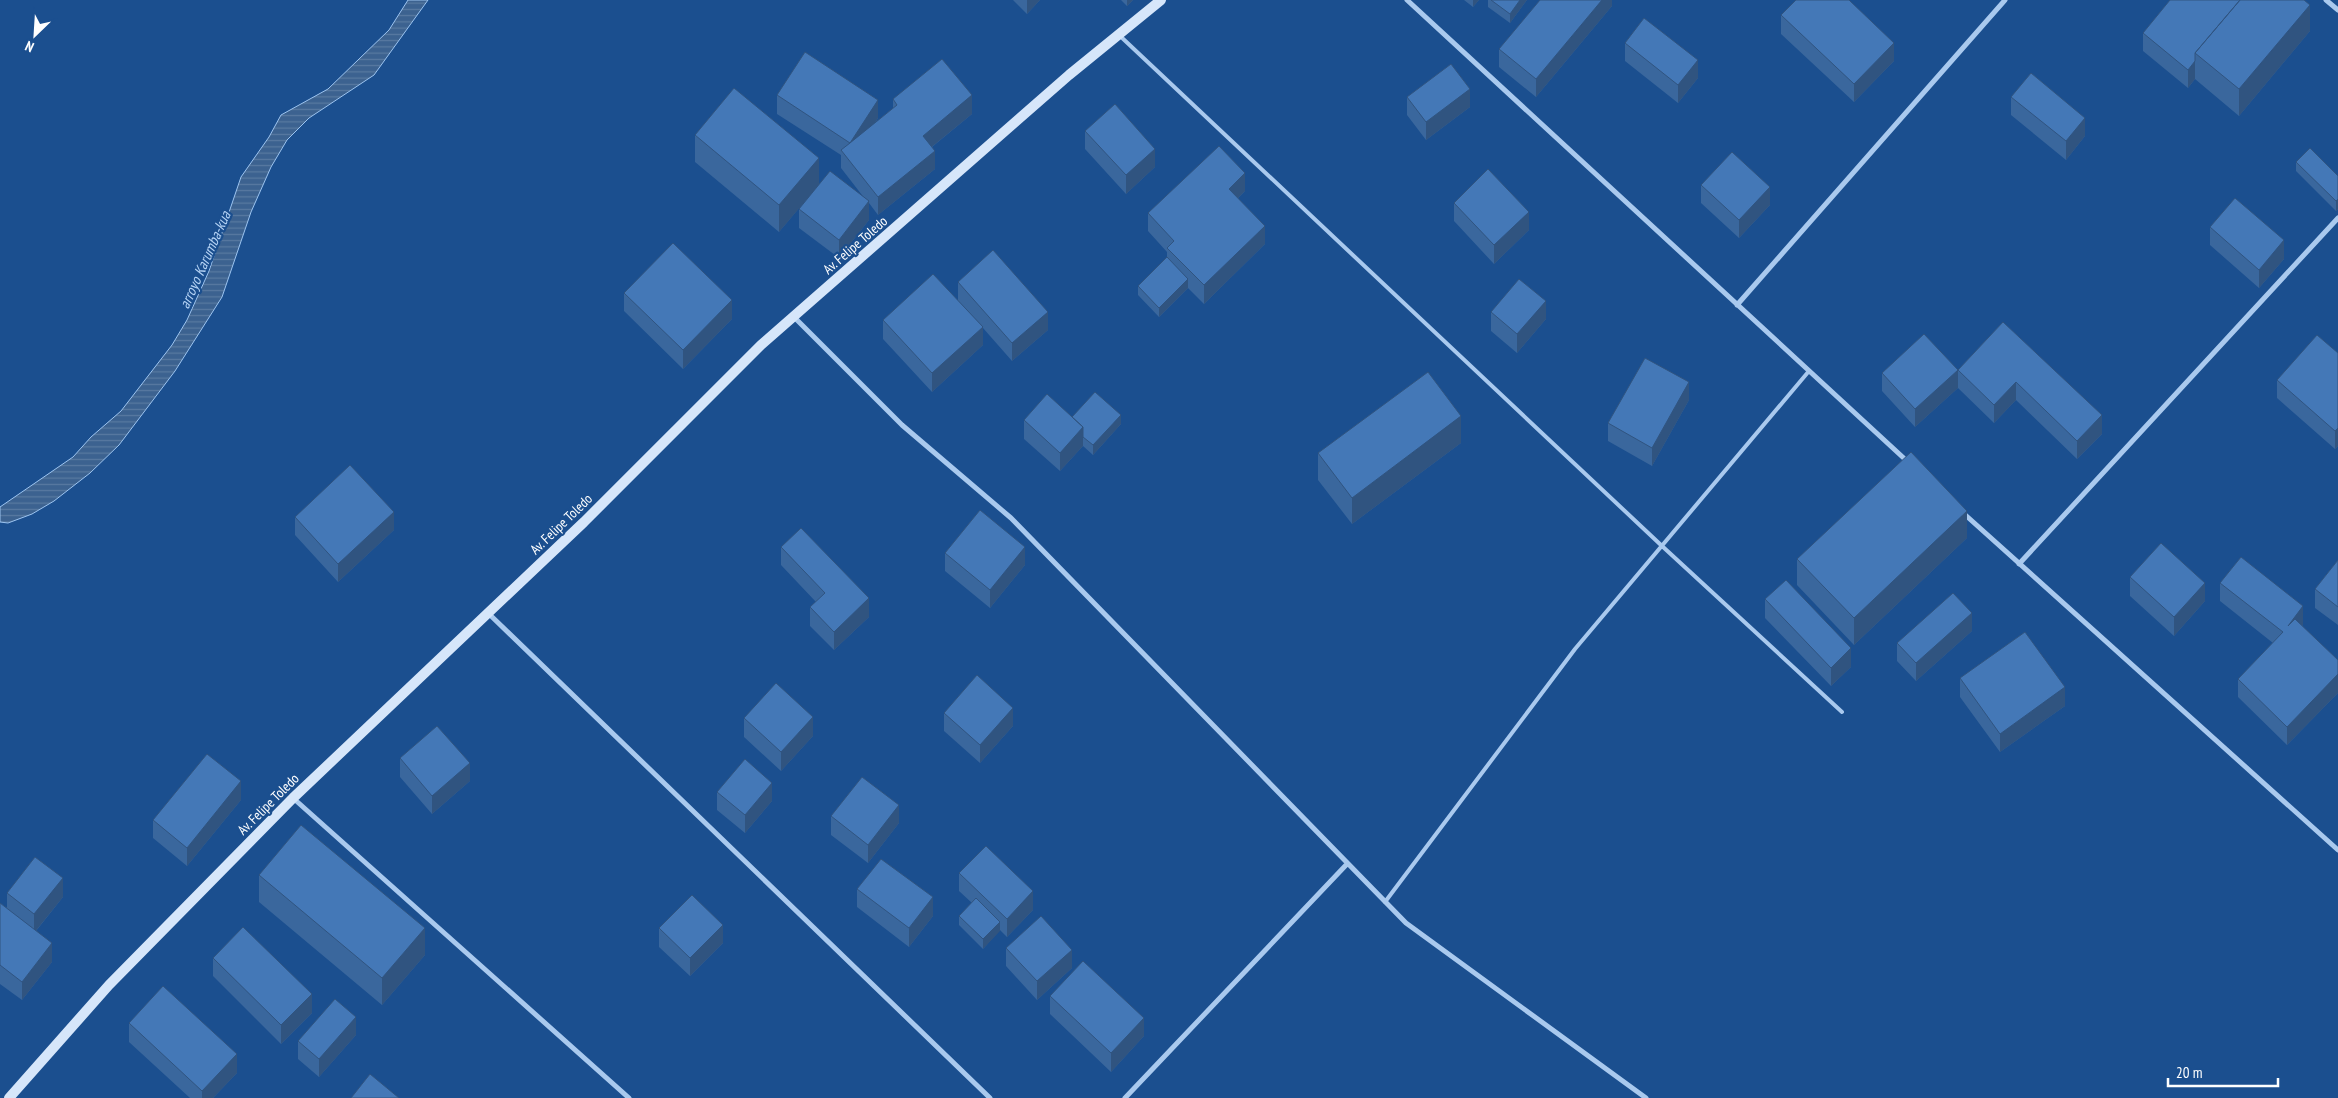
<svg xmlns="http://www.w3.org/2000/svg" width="2338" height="1098" viewBox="0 0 2338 1098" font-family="'PT Sans Narrow',sans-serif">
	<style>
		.water { fill: url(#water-rules); stroke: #9cc4f0 }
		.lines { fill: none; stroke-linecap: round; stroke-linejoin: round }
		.service { stroke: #a9c9ee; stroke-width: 4 }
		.minor { stroke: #a9c9ee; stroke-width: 5 }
		.secondary { stroke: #d6e6fa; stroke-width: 10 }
		.wall { fill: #3a679d }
		.shaded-wall { fill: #305480 }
		.building { fill: #4478b7; stroke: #305480 }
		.labels { text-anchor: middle; stroke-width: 4.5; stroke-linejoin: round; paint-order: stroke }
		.street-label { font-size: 14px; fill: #fff; stroke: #1b4f8f }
		.water-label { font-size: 15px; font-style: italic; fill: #b5d3f5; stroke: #1b4f8f }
	</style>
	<defs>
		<pattern id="water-rules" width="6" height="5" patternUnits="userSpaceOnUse" patternTransform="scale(1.25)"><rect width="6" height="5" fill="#3c6290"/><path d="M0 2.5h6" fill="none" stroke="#597aa1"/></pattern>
	</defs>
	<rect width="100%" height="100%" fill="#1b4f8f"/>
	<path class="water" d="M408 0H428L374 75 309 118 287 140 271 167 251 212 222 297 175 371 119 445 90 473 54 501 32 514 8 523 0 522V507L73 457 91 437 121 411 172 345 187 320 209 271 241 177 269 137 281 115 328 89 389 30Z"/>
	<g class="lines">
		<path class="service" d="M1119 35 1662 546 1842 712
			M1385 902 1575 649 1809 371"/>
		<path class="minor" d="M1407 0 1908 462
			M2326 0 2338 10
			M1737 305 2005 0
			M794 317 902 425 1011 518 1406 923 1646 1098
			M1962 512 2338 850
			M2019 564 2338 218
			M487 612 990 1098
			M293 798 629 1098
			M1125 1098 1347 864"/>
		<path class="secondary" d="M9 1098 109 985 293 798 584 522 761 345 1069 75 1161 0"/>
	</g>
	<path class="wall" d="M1013 0H1040L1027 14Z
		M1121 0H1133L1127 6Z
		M1464 0H1479L1473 7Z
		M1488 0H1527L1510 23 1488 7Z
		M1612 0V6L1536 97 1499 67V49Z
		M1781 15 1894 61 1854 102 1781 34Z
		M2310 31 2239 116 2195 79 2188 88 2143 51V33Z
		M1625 43 1698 78 1678 103 1625 61Z
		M777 95 878 118 875 123 893 108V99L972 114 932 147 935 169 878 215 869 203V220L839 258 799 228V209L816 188 779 232 695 162V135L819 184 865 199 841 168V155L777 114Z
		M1407 97 1470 107 1426 140 1407 115Z
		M2011 97 2085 136 2066 160 2011 115Z
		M1085 131 1155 167 1126 194 1085 149Z
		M2296 162 2338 176V209L2336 211 2296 171Z
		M1701 185 1770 205 1739 238 1701 203Z
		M1245 191 1238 198 1265 244 1204 304 1188 288 1159 317 1138 295V286L1167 257V252L1148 231V213Z
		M1454 203 1529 230 1494 264 1454 221Z
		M2210 227 2284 259 2259 288 2210 245Z
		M958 282 1048 330 1012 361 983 328V345L932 392 883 339V320L958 300Z
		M624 293 732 319 683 369 624 311Z
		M1491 312 1546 319 1517 353 1491 331Z
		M2003 322 2102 434 2077 459 2016 400 1994 423 1958 388 1915 427 1882 391V373L1958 370Z
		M2338 353V446L2335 449 2277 398V380Z
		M1689 400 1652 466 1608 441V423Z
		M1072 417 1121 424 1093 455 1083 446 1060 471 1024 439V420Z
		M1461 443 1352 524 1318 480V453Z
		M295 517 394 530 338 582 295 535Z
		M1967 538 1854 645 1797 585V559Z
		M781 547 869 617 834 650 810 626V607L816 602 781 565Z
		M945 553 1025 565 990 608 945 571Z
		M2338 560V625L2315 608V589Z
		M2130 577 2205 601 2174 636 2130 596Z
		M2220 583 2303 625 2302 626 2338 660V693L2287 745 2238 697V679L2273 643 2220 601Z
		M1765 599 1851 667 1831 686 1765 618Z
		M1972 631 1916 681 1897 661V643Z
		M1960 678 2065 706 2000 752 1960 697Z
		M944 713 1013 726 980 763 944 731Z
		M744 718 813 736 781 771 744 737Z
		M400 758 470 781 432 814 400 777Z
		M717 792 772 801 745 833 717 810Z
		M241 800 187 866 153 838V820Z
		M831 816 899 823 868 863 831 835Z
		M959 873 1033 910 1007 937 1000 930 983 949 959 925V916L972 903 959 891Z
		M259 875 425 955 382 1005 259 902Z
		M857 889 933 916 909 947 857 907Z
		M7 893 63 897 36 931 52 962 22 1000 0 984V903L7 908Z
		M659 928 723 943 690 976 659 947Z
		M1006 948 1072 968 1037 1000 1006 966Z
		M213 958 312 1013 281 1044 213 976Z
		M1050 996 1144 1036 1111 1072 1050 1014Z
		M129 1023 237 1073 213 1098H190L129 1042Z
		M356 1035 319 1077 298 1059V1041Z"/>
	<path class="shaded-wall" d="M1027 0H1040L1027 14Z
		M1127 0H1133L1127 6Z
		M1473 0H1479L1473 7Z
		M1520 0H1527L1510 23V14Z
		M1602 0H1612V6L1536 97V79Z
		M2310 5V31L2239 116V89Z
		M1894 43V61L1854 102V84Z
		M1698 60V78L1678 103V85Z
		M2195 61V79L2188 88V70Z
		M1470 89V107L1426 140V122Z
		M972 95V114L923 154V136Z
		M878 100V118L850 161V143Z
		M2085 118V136L2066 160V141Z
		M1155 149V167L1126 194V175Z
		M935 151V169L878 215V197Z
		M819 158V185L779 232V205Z
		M1245 173V191L1229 207V189Z
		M1770 187V205L1739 238V220Z
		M2338 199V209L2336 211V201Z
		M869 201V220L839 258V240Z
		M1529 212V230L1494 264V245Z
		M1265 226V244L1204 304V285Z
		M2284 240V259L2259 288V270Z
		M1188 279V288L1159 317V308Z
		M732 300V319L683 369V350Z
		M1546 301V319L1517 353V334Z
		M1048 312V330L1012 361V343Z
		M983 327V345L932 392V373Z
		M1958 370V388L1915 427V409Z
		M1689 382V400L1652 466V448Z
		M2016 382V400L1994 423V405Z
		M1121 415V424L1093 455V445Z
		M2102 415V434L2077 459V441Z
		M1461 416V443L1352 524V498Z
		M1083 427V446L1060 471V453Z
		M2338 428V446L2335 449V431Z
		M1967 511V538L1854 645V618Z
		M394 512V530L338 582V564Z
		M1025 547V565L990 608V590Z
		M2205 583V601L2174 636V617Z
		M869 598V617L834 650V632Z
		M2303 606V625L2288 644V626Z
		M1972 613V631L1916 681V663Z
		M1851 648V667L1831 686V668Z
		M2338 674V693L2287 745V727Z
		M2065 687V706L2000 752V734Z
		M1013 708V726L980 763V745Z
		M813 717V736L781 771V752Z
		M470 763V781L432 814V796Z
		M241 781V800L187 866V848Z
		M772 783V801L745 833V815Z
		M899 805V823L868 863V845Z
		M63 878V897L34 933V914Z
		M1033 891V910L1007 937V919Z
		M933 897V916L909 947V928Z
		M1000 922V931L983 949V939Z
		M723 925V943L690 976V958Z
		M425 928V955L382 1005V978Z
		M52 943V962L22 1000V982Z
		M1072 950V968L1037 1000V981Z
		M312 994V1013L281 1044V1025Z
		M356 1017V1035L319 1077V1059Z
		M1144 1018V1036L1111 1072V1053Z
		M237 1054V1073L213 1098H202V1091Z"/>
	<path class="building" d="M1491 0H1520L1510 14Z
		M1540 0H1602L1536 79 1499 49Z
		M1796 0H1849L1894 43 1854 84 1781 15Z
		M2170 0H2240L2195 53V61L2188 70 2143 33Z
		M2240 0H2304L2310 5 2239 89 2195 53Z
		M1644 18 1698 60 1678 85 1625 43Z
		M805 52 878 100 850 143 897 105 893 99 942 59 972 95 923 136 935 151 878 197 841 150 850 143 777 95Z
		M1451 64 1470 89 1426 122 1407 97Z
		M2031 73 2085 118 2066 141 2011 97Z
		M734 88 819 158 779 205 695 135Z
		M1115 104 1155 149 1126 175 1085 131Z
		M1219 146 1245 173 1229 189 1265 226 1204 285 1167 248 1174 241 1148 213Z
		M2310 148 2338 176V199L2336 201 2296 162Z
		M1732 152 1770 187 1739 220 1701 185Z
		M1488 169 1529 212 1494 245 1454 203Z
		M830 171 869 201 839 240 799 209Z
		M2235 198 2284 240 2259 270 2210 227Z
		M673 243 732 300 683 350 624 293Z
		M993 250 1048 312 1012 343 958 282Z
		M1167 257 1188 279 1159 308 1138 286Z
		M933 274 983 327 932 373 883 320Z
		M1519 279 1546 301 1517 334 1491 312Z
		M2003 322 2102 415 2077 441 2016 382 1994 405 1958 370 1915 409 1882 373 1924 334 1958 370Z
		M2317 335 2338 353V428L2335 431 2277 380Z
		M1645 358 1689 382 1652 448 1608 423Z
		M1428 372 1461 416 1352 498 1318 453Z
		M1095 392 1121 415 1093 445 1083 437V427L1072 417Z
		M1047 394 1083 427 1060 453 1024 420Z
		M1911 452 1967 511 1854 618 1797 559Z
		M350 465 394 512 338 564 295 517Z
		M980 510 1025 547 990 590 945 553Z
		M801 528 869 598 834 632 810 607 825 593 781 547Z
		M2161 543 2205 583 2174 617 2130 577Z
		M2241 557 2303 606 2288 626 2295 619 2338 660V674L2287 727 2238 679 2283 632 2220 583Z
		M2338 560V607L2315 589Z
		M1786 580 1851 648 1831 668 1765 599Z
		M1953 593 1972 613 1916 663 1897 643Z
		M2025 632 2065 687 2000 734 1960 678Z
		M977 675 1013 708 980 745 944 713Z
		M776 683 813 717 781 752 744 718Z
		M437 726 470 763 432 796 400 758Z
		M207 754 241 781 187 848 153 820Z
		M745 759 772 783 745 815 717 792Z
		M862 777 899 805 868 845 831 816Z
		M301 825 425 928 382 978 259 875Z
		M986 846 1033 891 1007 919 959 873Z
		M35 857 63 878 34 914 7 893Z
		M881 859 933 897 909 928 857 889Z
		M692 895 723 925 690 958 659 928Z
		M976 898 1000 922 983 939 959 916Z
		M0 903 52 943 22 982 0 965Z
		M1041 916 1072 950 1037 981 1006 948Z
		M243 927 312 994 281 1025 213 958Z
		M1083 961 1144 1018 1111 1053 1050 996Z
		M163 986 237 1054 202 1091 129 1023Z
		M335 999 356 1017 319 1059 298 1041Z
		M370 1074 399 1098H351Z"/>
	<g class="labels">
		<g class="street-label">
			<text transform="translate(855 245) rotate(-41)" y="5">Av. Felipe Toledo</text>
			<text transform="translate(561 524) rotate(-44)" y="5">Av. Felipe Toledo</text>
			<text transform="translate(268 804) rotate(-45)" y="5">Av. Felipe Toledo</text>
		</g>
		<g class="water-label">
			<text transform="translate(205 260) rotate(-66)" y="5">arroyo Karumba-kua</text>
		</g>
	</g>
	<g transform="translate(35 35) rotate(205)" stroke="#1b4f8f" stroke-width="4" paint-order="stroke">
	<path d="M0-4L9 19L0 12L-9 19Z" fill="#ffffff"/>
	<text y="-8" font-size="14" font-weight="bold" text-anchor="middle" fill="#ffffff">N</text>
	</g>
	<path d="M2168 1078v8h110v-8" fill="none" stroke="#ffffff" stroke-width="2.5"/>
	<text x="2176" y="1078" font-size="15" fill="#ffffff" stroke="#1b4f8f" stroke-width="4" paint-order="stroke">20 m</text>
</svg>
